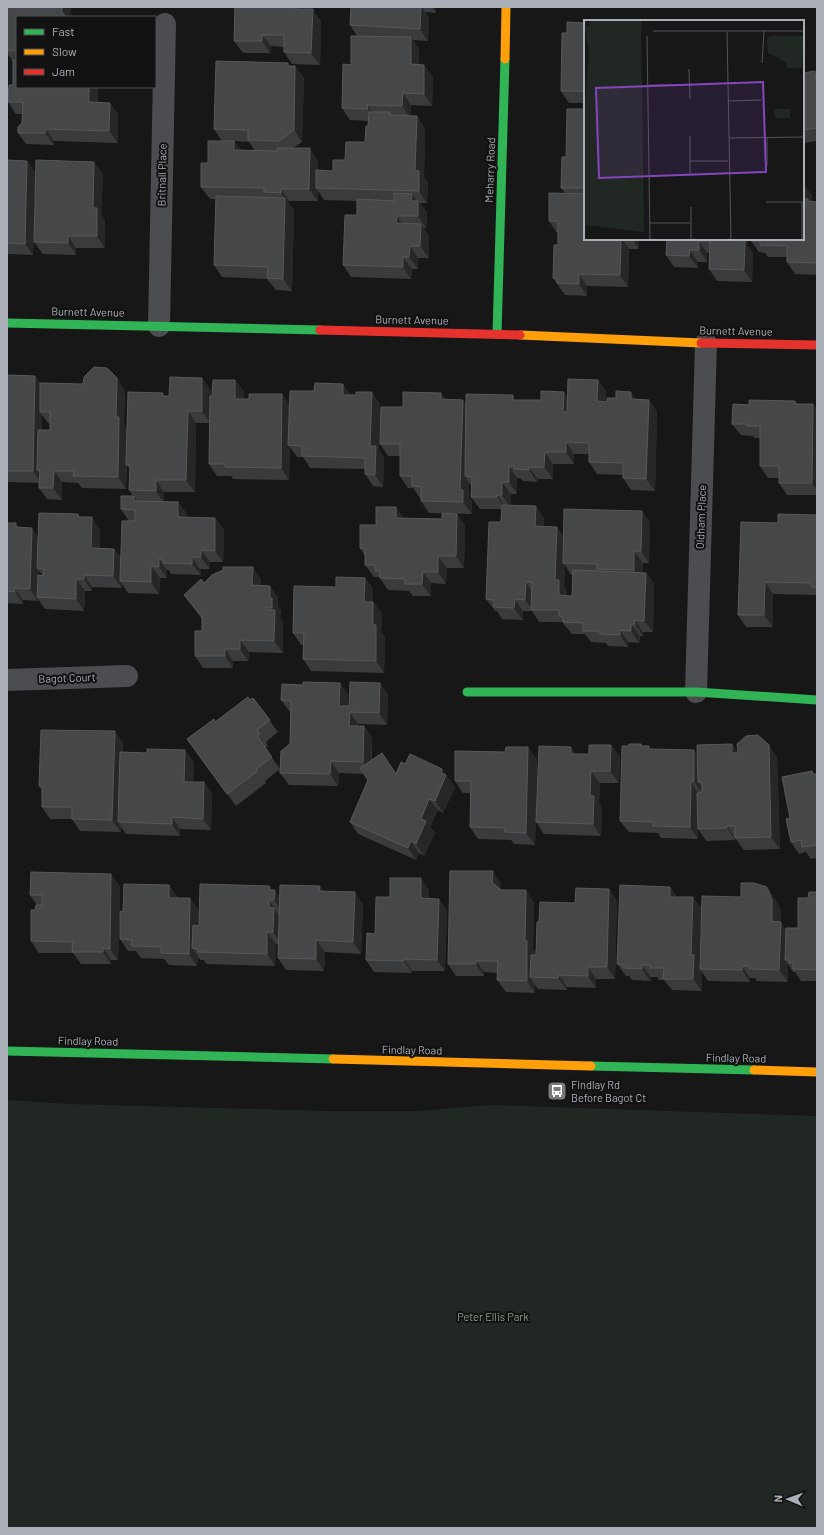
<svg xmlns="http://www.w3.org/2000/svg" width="824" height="1535" viewBox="0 0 824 1535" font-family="Barlow,sans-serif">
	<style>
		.green { fill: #212722 }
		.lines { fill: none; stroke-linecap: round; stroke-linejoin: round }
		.street { stroke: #4c4d50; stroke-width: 22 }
		.fast { stroke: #30b455; stroke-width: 9 }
		.slow { stroke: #ff9f0a; stroke-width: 9 }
		.jam { stroke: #e5322d; stroke-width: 9 }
		.wall { fill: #3a3b3c; fill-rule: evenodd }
		.shaded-wall { fill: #272728 }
		.building { fill: #464749; stroke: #56585b }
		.labels { text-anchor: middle; stroke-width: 4; stroke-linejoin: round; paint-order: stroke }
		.street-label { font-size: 11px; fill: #aaafb7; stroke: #121213 }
		.poi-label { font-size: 11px; fill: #aaafb7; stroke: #121213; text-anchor: start }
		.park-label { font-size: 11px; fill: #83a083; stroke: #121213 }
		.inset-road { fill: none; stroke: #525458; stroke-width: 1 }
		.view { fill: #8446bd; fill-opacity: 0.15; stroke: #8446bd; stroke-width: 2 }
		.inset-edge { fill: none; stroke: #aaafb7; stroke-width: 2 }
	</style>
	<rect width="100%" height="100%" fill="#171718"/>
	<path class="green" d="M7 1100 68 1104 328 1111H419L490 1105 817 1116V1528H7Z"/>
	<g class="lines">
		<path class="street" d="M159 326 165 24
			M7 680 127 676
			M696 692 706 343"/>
		<path class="fast" d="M7 323 320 330
			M497 334 505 59
			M467 692H696L817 700
			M7 1051 333 1059
			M591 1066 754 1070"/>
		<path class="slow" d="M505 59 506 7
			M520 335 701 343
			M333 1059 591 1066
			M754 1070 817 1072"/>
		<path class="jam" d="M320 330 520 335
			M701 343 817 345"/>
	</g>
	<path class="wall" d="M7 7H71L70 17H17V87L98 89V102L118 114V143L54 141V145L26 144 18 133 22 123 23 114H16L8 102 13 85V62L7 53Z
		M235 7H300V9L321 21 320 65 292 64 284 52V47L271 46 270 53H243L234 41Z
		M351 7H436V13L426 12V13L429 19 428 41 413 40 419 49V64L424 65 433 77 432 106 411 105V116L425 128 424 177 428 183 427 203H420L427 213 426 228H424L429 236V258H418V269H412L411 279 351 277 343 265 357 215V201L324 200 318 191V201H289V204L294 210 292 291 276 290 267 279 222 277 214 265 216 199H210L201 187 208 163 222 141 214 129 290 66H295L304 78 302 142 293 148 318 160V170L333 171 365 142 368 126 369 121 350 120 342 108 357 36 350 25ZM234 141 249 142 255 151 241 150Z
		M585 23V103H569L561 91 567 33Z
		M803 73 817 75V141L803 143Z
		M585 109V239H639V249H629L628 287 587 286V296L565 295 553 278 558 245V233H557L549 221 565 193 561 188 566 157Z
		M7 160 27 161 35 173 33 255 7 254Z
		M103 173 101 215 105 220V248H76V255L43 254 34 242Z
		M812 195 811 201 817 202V275L795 274 787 262V257H768L765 253 759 252 751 241Z
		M667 239H748L747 245 753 253 752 282 717 281 709 269V253H707V262H698V268L674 267 666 255Z
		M7 375 35 376 40 383 125 390 124 424 127 429 164 396H169L211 390V396H212L235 380 244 392V399H249L282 394 289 405 351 395 380 404 379 450 384 458 383 487 373 486 365 474V469L310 468 303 457H297L290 447 289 480 233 479 231 476H217L209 464V423H196L195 492H164V502H178L187 514 186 517 215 518 224 530 223 562H210V569H200L201 575 171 574 169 570H167V578H160L159 594 128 593 122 584V588L92 587V591H85L84 611 45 609 38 599V601L23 600V604L7 603V523L18 527 38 537 78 514 80 517 100 529V548L114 549 121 558 129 521 121 509 133 496 129 490 130 470 127 465 126 489 82 488 78 483 62 482V500L47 499 39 488V483L7 482ZM42 415 48 423 50 424V430H42ZM39 571 42 575H39Z
		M598 380 606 391V402L636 400H649L657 412 655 491 631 490 623 478V475L597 474 589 462V454H574V464H553V479H538L537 482 523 481 520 478H517V494H511L510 505 536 506 544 518V527H557L563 536 650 522 649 563H643L642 572 646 573 654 584 653 632H643V636H640L639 643 628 642V647L608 646 606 643 591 642 585 634H572L562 622H539L532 611H523V620L502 619 497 611H495L486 599 501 522 502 509H480L471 497 472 486 469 483V498L472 502V514L429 513 421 501V498H420L413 488H408L400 476V456H388L380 444 403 407 445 399 466 405 516 400H541L568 397ZM565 565 571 575H573L572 596H567V592L564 587Z
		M795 401 797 404 817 409V495H787L779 483V478H768L760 466V438H755L753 436 741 435 732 424 749 405Z
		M457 514 465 526 464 568H447L446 584 431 583V596H413L409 591 388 590 379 577H374L365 565V556L360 548 376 525 404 518 442 519Z
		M817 515V596L816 595 773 594V627H746L738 615 778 523Z
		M365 578 373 589V602L382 614 381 632 385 637 384 673 311 671 303 659V645H301L293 633 336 587Z
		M261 579V585L270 586 278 598V606L281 610 280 618 283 622V653L249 652 248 661H233V668H203L195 656 202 631V619L184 595Z
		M340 683 348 695V706H349L380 683 388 695 387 725 358 724V726H364L372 738V760L396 774 405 764 442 769 455 787 443 813 438 810 430 827 435 833 424 856 419 853 416 860 358 834 350 822 368 780 364 774 339 773 338 786 289 785 280 773 290 744 291 712H290L281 700 303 685Z
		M253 698 278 732 266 742 268 746 265 748 280 769 265 781 266 783 236 806 187 739Z
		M123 743V752L194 762 193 782H204L212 794 211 830 180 829V836L126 834 121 827V832L80 831 72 819H50L42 807V790L39 786Z
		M641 744 643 746 651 749 698 755 732 744 738 753 777 757 780 849 744 850 735 838V840L706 841 698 829V839L661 838 658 833 629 832 620 821 629 746Z
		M611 745 620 757 619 783H600L599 803 602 808 601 836 544 834 536 822 576 754H589Z
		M537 759 535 845 514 844 511 840 478 839 470 827V793H463L455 781Z
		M812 771 814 774 817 776V858L811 859 806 852 799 854 791 842 790 818Z
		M501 883V890L534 902 533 949 536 952 539 922 575 903 609 889 617 901 615 979H596V988L567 987V990L538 989 535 985V993L506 992 497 980V973L484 972V976H456L448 964Z
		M169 885 178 898 199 910 198 926 269 886 272 890 280 897 320 886 323 891 363 904 361 954 325 952 324 971 286 970 278 958V944H276L275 966 206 964 204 960H200L198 956 197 966 169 965 164 959 141 958 136 951H128L120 939 123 912Z
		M120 886 118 960H111V964H81L73 953H39L31 941 35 910 37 905 30 895Z
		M670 887 677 897H693L701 909 699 962 700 964 775 899 781 911 780 922 786 930 798 928 808 898 817 892V981H801L795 972H793L788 964V982L757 981 755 978H750V982L708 981 702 972V991L672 990 664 980H659L657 977H651L650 981 632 980 629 976H626L617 964Z
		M429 890V899H439L447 911 445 971H412V973L374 972 366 960 375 934 390 897Z"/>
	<path class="shaded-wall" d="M62 7H71L70 17H65L62 12Z
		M292 7H300V21L292 9Z
		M417 7H422L429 19 428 41 420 29Z
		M432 7H436V13Z
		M313 9 321 21 320 65 311 53Z
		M262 35 271 46 270 53 262 41Z
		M411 37 419 49V76L411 64Z
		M288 63 295 73V66L304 78 302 142 294 130Z
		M424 65 433 77 432 106 424 94Z
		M815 71 817 75V82L816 81Z
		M89 87H97L98 89 97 114 89 102Z
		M403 93 411 105V118L402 106Z
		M110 103 118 114V143L109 131Z
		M367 105 376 117V121L368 109Z
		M417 116 425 128 424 177 428 183 427 203 419 191 415 170Z
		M46 129 54 141V145L45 133Z
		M234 141 243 153 234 150Z
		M310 148 318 160V188H316L318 191V201L309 189Z
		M27 161 35 173 33 255 25 244Z
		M94 162 103 173 101 215 105 220V248L97 236 93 208Z
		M803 183 812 195 811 203 803 199Z
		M281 189 289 201V204L294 210 292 291 283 279 285 199 281 193Z
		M412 194 418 203V201L427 213 426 228 418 216 411 201Z
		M397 216 405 228 396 223Z
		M421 224 429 236V258L420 246Z
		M68 236 76 248V255L68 243Z
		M621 239H622L629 249 628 287 620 275Z
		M632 239H639V249Z
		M739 239H748L747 245 753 253 752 282 744 270Z
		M699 241 707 253V262L699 250Z
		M410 246 418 258V269L409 257Z
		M690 250 698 262V268L689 256Z
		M403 257 412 269 411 279 403 267Z
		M579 274 587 286V296L579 284Z
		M35 376 43 387 40 412 42 415 41 472 40 470H37L41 476V483L33 471Z
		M117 378 125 390 124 424 127 429 126 489 118 477 116 417Z
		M202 378 211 390 210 423 202 411Z
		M235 380 244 392V411L235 399Z
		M598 380 606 391V413L597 401Z
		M343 384 351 396 343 395Z
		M372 392 380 404 379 450 384 458 383 487 375 475 370 446Z
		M564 392 572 404V423L563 412Z
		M631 392 639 404 631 399Z
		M441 393 449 405 441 399Z
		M282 394 290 406 288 445 290 447 289 480 281 468Z
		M463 400 471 412 465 476 469 483V498L472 502V514L463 502 460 490Z
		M649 400 657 412 655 491 646 479Z
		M813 404 817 409V490L812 483Z
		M188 411 196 423 195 492 186 480Z
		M566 442 574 454V464L566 452Z
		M545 452 553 464V479L544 467Z
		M509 466 517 478V494L509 482Z
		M529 467 538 479 537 482 529 470Z
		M54 471 62 482V500L53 488Z
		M156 480 164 492V503L156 491Z
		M502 482 511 494 510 507 502 495Z
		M497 495 506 507V509L497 497Z
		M134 496 142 508 134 501Z
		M178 502 187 514 186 529 178 517Z
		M536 506 544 518V538L535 526Z
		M396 507 405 519 396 518Z
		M642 511 650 522 649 563 641 551Z
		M457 514 465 526 464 568 456 556Z
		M92 517 100 529V560L91 548Z
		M215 518 224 530 223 562 215 551Z
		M557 527 565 539 563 563 565 565 564 587 567 592V607L559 595 555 580Z
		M32 528 40 540 37 568 39 571 38 597H37L38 599V601L30 589Z
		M114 549 122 561 120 581 122 584V588L113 576Z
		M201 550 210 562V569L201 557Z
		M634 551 643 563 642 582 634 570Z
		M438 556 447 568 446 584 438 572Z
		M192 557 200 569 201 575 192 564Z
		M159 559 167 570V578L159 567Z
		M151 566 160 578 159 594 151 582Z
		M253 567 261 579V597L252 585Z
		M423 572 431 583V596L422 584Z
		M646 573 654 584 653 632 644 621Z
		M84 575 92 587V591L84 579Z
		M365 578 373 589V614L364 602Z
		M76 579 85 591 84 611 76 599Z
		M526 582 534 594 533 610 525 600Z
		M765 582 773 594V627L764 615Z
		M270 586 278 598V606L281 610 280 618 283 622V653L274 641 268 607 275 617V612L272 608 270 598Z
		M14 588 23 600V604L15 592Z
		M515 599 523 611V620L514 608Z
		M373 602 382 614 381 632 385 637 384 673 376 661 373 625Z
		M635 620 643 632V636L635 624Z
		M631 624 640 636 639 643 631 631Z
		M620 630 628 642V647L620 635Z
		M240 640 249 652 248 661 240 649Z
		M225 649 233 661V668L225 656Z
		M340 683 348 695V718L339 706Z
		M380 683 388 695 387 725 379 713Z
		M350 712 358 724V737L349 726Z
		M364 726 372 738 371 774 363 762Z
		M115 731 123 743 121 823 118 822 121 827V832L112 820Z
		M732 744 740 756 732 753Z
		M611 745 620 757 619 783 610 771Z
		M769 745 777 757 780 849 771 837Z
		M528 747 537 759 535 845 526 833Z
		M571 747 579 759 571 754Z
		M185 750 194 762 193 794 184 782Z
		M694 750 703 762 702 782H698L702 787V793L694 781Z
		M331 761 339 773 338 786 330 774Z
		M442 769 455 787 443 813 435 801 441 773Z
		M591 771 600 783 599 803 602 808 601 836 593 824 590 796Z
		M204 782 212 794 211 830 203 819Z
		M691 782 699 794 698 839 690 827Z
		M429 799 438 810 430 827 435 833 424 856 416 844 421 819Z
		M172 817 180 829V836L172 824Z
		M727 826 735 838V840L727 828Z
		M411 841 419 853 416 860 408 848Z
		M493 871 501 883V894L492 882Z
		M111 874 120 886 118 960 110 949Z
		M421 878 429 890V910L421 898Z
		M169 885 178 897 177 909 169 898Z
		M269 886 274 893 275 890 283 902V912L274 900 270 890Z
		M320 886 328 898 319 891Z
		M670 887 678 899 670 897Z
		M767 887 775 899 781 911 780 933 772 921Z
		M609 889 617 901 615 979 607 967Z
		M526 890 534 902 533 949 536 952 535 978 530 977 535 985V993L527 981 525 940Z
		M355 892 363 904 361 954 353 942Z
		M693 897 701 909 699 962 702 967 700 969 702 972V991L693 979 691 955Z
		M190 898 199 910 198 949 192 948 198 956 197 966 189 954Z
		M439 899 447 911 445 971 437 960Z
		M269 900 282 920 281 944 273 932 269 907Z
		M781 922 789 933 785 960 788 964V982L779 970Z
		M267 932 276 944 275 966 267 954Z
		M316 940 325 952 324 971 316 959Z
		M103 948 111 960V964L103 952Z
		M404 959 412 971V973L404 961Z
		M476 961 484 972V976L476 964Z
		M642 965 651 977 650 981 642 969Z
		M742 966 750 978V982L742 970Z
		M588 967 596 979V988L588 976Z
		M559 975 567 987V990L558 978Z"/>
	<path class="building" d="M7 7H62V12L66 17H17V51L7 50Z
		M235 7H292V9H313L311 53 284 52V35H262V41H234Z
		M351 7H421L420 29 350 25Z
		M567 22 585 23V91H561L562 33H567Z
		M351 36 411 37V64L424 65V94L403 93 402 106 367 105 368 109 342 108 343 64 351 65Z
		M13 60H17V87H89V102L110 103 109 131 46 129 45 133H18V127L22 123 23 102H8L9 85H13Z
		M216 61 288 63V66H295L294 130 279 141 248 140V130L214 129Z
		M815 71 816 81 817 80V128L803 130V73Z
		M567 109H585V188H561L562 157H566Z
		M369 112H390V115L417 116 415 170 419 171V191L316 188V170L333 171V160H345L346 142H365L366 126H368Z
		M208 141H234V150L277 151V148H310L309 189H281V193L264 192V188L201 187V163H208Z
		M7 160 27 161 25 244 7 243Z
		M36 160 94 162 93 208H97V236H68V243L34 242Z
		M394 193 412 194 411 201H418V216H397L396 223 421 224 420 246H410L409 257H403V267L343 265 345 215H357V199L394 201Z
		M549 193 585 194V239H621L620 275 579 274V284L557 283V278H553L554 245H558V221H549Z
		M216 196 285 198 283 279 267 278 268 267 214 265Z
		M803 199H808V201L817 202V263L787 262V246L760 245V241H751V239H803Z
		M667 239H739V241H745L744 270 709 269 710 241H699V250H690L689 256 666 255Z
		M94 367 107 368 117 378 116 417H119L118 477 73 476 74 471H54L53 488H39L40 470H37L38 430H50V412H40V383L83 384 84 377Z
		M7 375 35 376 33 471H7Z
		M170 377 202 378V411H188L186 480H156V491L129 490 130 465H126L128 392 163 393V396H169Z
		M568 379 598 380 597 401 607 402V398H616V391L631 392V399L649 400 646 479 623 478V463L589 462V443L566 442V452H545L544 467H529V470L514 469V466H509V482H502V495H497V497H471L472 477 465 476 466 394 513 395V400H541V391L564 392 563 412H567Z
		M213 380H235V399H249V394H282L281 468 225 467V464H209L210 396H212Z
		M315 383 343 384V395H356V392H372L370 446H376L375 475 365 474V458L302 456V446L288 445 290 391H314Z
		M403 392 441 393V399L463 400 460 490H463V502L421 501V487L412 486V476H400V444H380L381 407H403Z
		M749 400 795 401V404H813L812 483H779V466H760V426H747V424H732L733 404 749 405Z
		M121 496H134V501L178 502V517L215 518V551L201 550V557H192V564L163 563V559H159V567L151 566V582L120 581 122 521H135V510L121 509Z
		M502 505 536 506 535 526 557 527 555 580H559V595L572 596 573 570 646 573 644 621 635 620V624H631V631L620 630V635L600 634V631H583V623L563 622V617L559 616V610H531L532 582H526L525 600 515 599 514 608 494 607V600L486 599 489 522H501Z
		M376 507H396V518L442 519V513L457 514 456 556H438V572H423L422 584H405V579L380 578V571H375V565H365V549L360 548V525H376Z
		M564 509 642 511 641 551H634V570L597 569V564L563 563Z
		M39 513 78 514V517H92L91 548 114 549 113 576 84 575V579H76V599L37 597 38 575 43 576 44 569 37 568Z
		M778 514 817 515V587H811V583L765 582 764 615H738L741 522 778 523Z
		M7 523H16V527L32 528 30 589 14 588 15 592 7 591Z
		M223 567H253L252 585 270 586V598H272V608L268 607V610H275L274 641 240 640V649H225V656H195V631H202V617L184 595 201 579 204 583 212 575 223 570Z
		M336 577 365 578 364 602H373V625H376V661L303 659 304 633H293L294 586 336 587Z
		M303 682 340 683 339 706H349L350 682 380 683 379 713 350 712 349 726H364L363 762 331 761 330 774 280 773 281 751 290 744 291 701 281 700 282 684 303 685Z
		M248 697 250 700 253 698 270 720 257 730 260 734 257 736 272 757 256 769 258 771 227 794 187 739 214 719 215 722Z
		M41 730 115 731 112 820 72 819V807H42V786H39Z
		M758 735 769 745 771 837 735 838V826H727V828L698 829 697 793 702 792V782H698L697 745 732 744V753H738L737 744 746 736Z
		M629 744H641V746H649V749L694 750V781L691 782 690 827 653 826V822L620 821 622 746H629Z
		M589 745H611L610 771H591L590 796H594L593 824 536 822 539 746 571 747V754H589Z
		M506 747H528L526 833 505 832V828L470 827 471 781H455V751L505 752Z
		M147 749 185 750 184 782H204L203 819 172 817V824L118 822 120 752 147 753Z
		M382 753 396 774 401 762 405 764 410 754 442 769 441 773 446 775 435 801 429 799 421 819 426 821 416 844 411 841 408 848 350 822 368 780 360 768Z
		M812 771 813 774H816L817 781V845L802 847 801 840 791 842 786 819 790 818 782 777Z
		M450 871H493L492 882 501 890H526L525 940 527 941V981L497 980 498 961H476V964H448Z
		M31 872 111 874 110 949 103 948V952H72L73 942 31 941V910H35L36 905H42V895H30Z
		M390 878H421V898L439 899 437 960 404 959V961L366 960 367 933 375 934 376 897H390Z
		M741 883H754L767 887 772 900V921L781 922 779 970 749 969V966H742V970L700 969 702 896 741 897Z
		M124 884 169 885V898H190L189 954 161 953V947L132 946V940L120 939V911L123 912Z
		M200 884 269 886 270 890H275L274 900H269V907L274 908 273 932H267V954L198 952V949L192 948 193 925 199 926Z
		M280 885 320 886 319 891 355 892 353 942 316 940V959L278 958Z
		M620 885 670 887V897H693L691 955H694L693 979H663L664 968H650V965H642V969L623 968V965L617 964Z
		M576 888 609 889 607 967H588V976L559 975 558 978 530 977 531 955H536L537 922H539L540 902 575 903Z
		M809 892H817V970L793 969V963H789V960H785L786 928H798V898H808Z"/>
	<defs>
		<symbol id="bus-square" viewBox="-11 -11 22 22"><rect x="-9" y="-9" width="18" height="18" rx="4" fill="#777a7f" stroke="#121213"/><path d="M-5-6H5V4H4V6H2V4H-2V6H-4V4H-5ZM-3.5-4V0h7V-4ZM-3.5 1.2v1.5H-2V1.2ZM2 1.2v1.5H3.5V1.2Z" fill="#fff"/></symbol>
	</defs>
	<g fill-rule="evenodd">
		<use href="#bus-square" x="546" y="1080" width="22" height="22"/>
	</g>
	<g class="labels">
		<g class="street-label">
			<text transform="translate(490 170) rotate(-88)" y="4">Meharry Road</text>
			<text transform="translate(162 175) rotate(-89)" y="4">Britnall Place</text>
			<text transform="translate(88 312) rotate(1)" y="4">Burnett Avenue</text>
			<text transform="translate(412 320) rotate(1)" y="4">Burnett Avenue</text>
			<text transform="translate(736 331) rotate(1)" y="4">Burnett Avenue</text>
			<text transform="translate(701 517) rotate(-88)" y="4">Oldham Place</text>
			<text transform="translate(67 678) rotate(-2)" y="4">Bagot Court</text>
			<text transform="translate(88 1041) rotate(1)" y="4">Findlay Road</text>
			<text transform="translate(412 1050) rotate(1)" y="4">Findlay Road</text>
			<text transform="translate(736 1058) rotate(1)" y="4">Findlay Road</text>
		</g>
		<g class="poi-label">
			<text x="571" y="1089">Findlay Rd<tspan x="571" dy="13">Before Bagot Ct</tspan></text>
		</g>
		<g class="park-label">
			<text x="493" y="1321">Peter Ellis Park</text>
		</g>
	</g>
	<g transform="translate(584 20)">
		<rect width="220" height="220" fill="#171718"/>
		<path d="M5 0H57L60 212 0 205V95L5 33 1 7 5 6ZM186 16H220L218 48H203V43L184 33 183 19ZM190 89H206V98H191Z" fill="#212722"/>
		<path class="inset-road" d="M69 11H220M143 12 147 220M63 16 66 220M0 23 1 0M178 43 180 11M105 49 106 79M65 65H105M144 81 177 80M106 116V154M145 118 220 117M183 118V146M106 141H144M182 182H220M218 182V220M107 187V220M66 203H106"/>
		<path class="view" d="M179 62 182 152 15 158 12 68Z"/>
		<rect width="220" height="220" class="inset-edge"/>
	</g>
	<rect width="824" height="1535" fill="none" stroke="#aaafb7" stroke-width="16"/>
	<rect x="16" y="16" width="140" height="72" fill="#121213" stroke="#4f5155"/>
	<rect x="24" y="29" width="20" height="6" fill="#30b455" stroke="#4f5155"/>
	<text x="52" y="36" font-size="12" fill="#aaafb7">Fast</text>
	<rect x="24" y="49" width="20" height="6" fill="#ff9f0a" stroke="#4f5155"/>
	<text x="52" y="56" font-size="12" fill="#aaafb7">Slow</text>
	<rect x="24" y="69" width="20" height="6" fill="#e5322d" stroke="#4f5155"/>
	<text x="52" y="76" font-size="12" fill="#aaafb7">Jam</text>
	<g transform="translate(788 1499) rotate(272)" stroke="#121213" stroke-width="3" paint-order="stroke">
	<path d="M0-3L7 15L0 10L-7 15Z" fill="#aaafb7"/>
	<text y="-6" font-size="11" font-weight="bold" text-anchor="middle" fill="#aaafb7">N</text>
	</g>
</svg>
